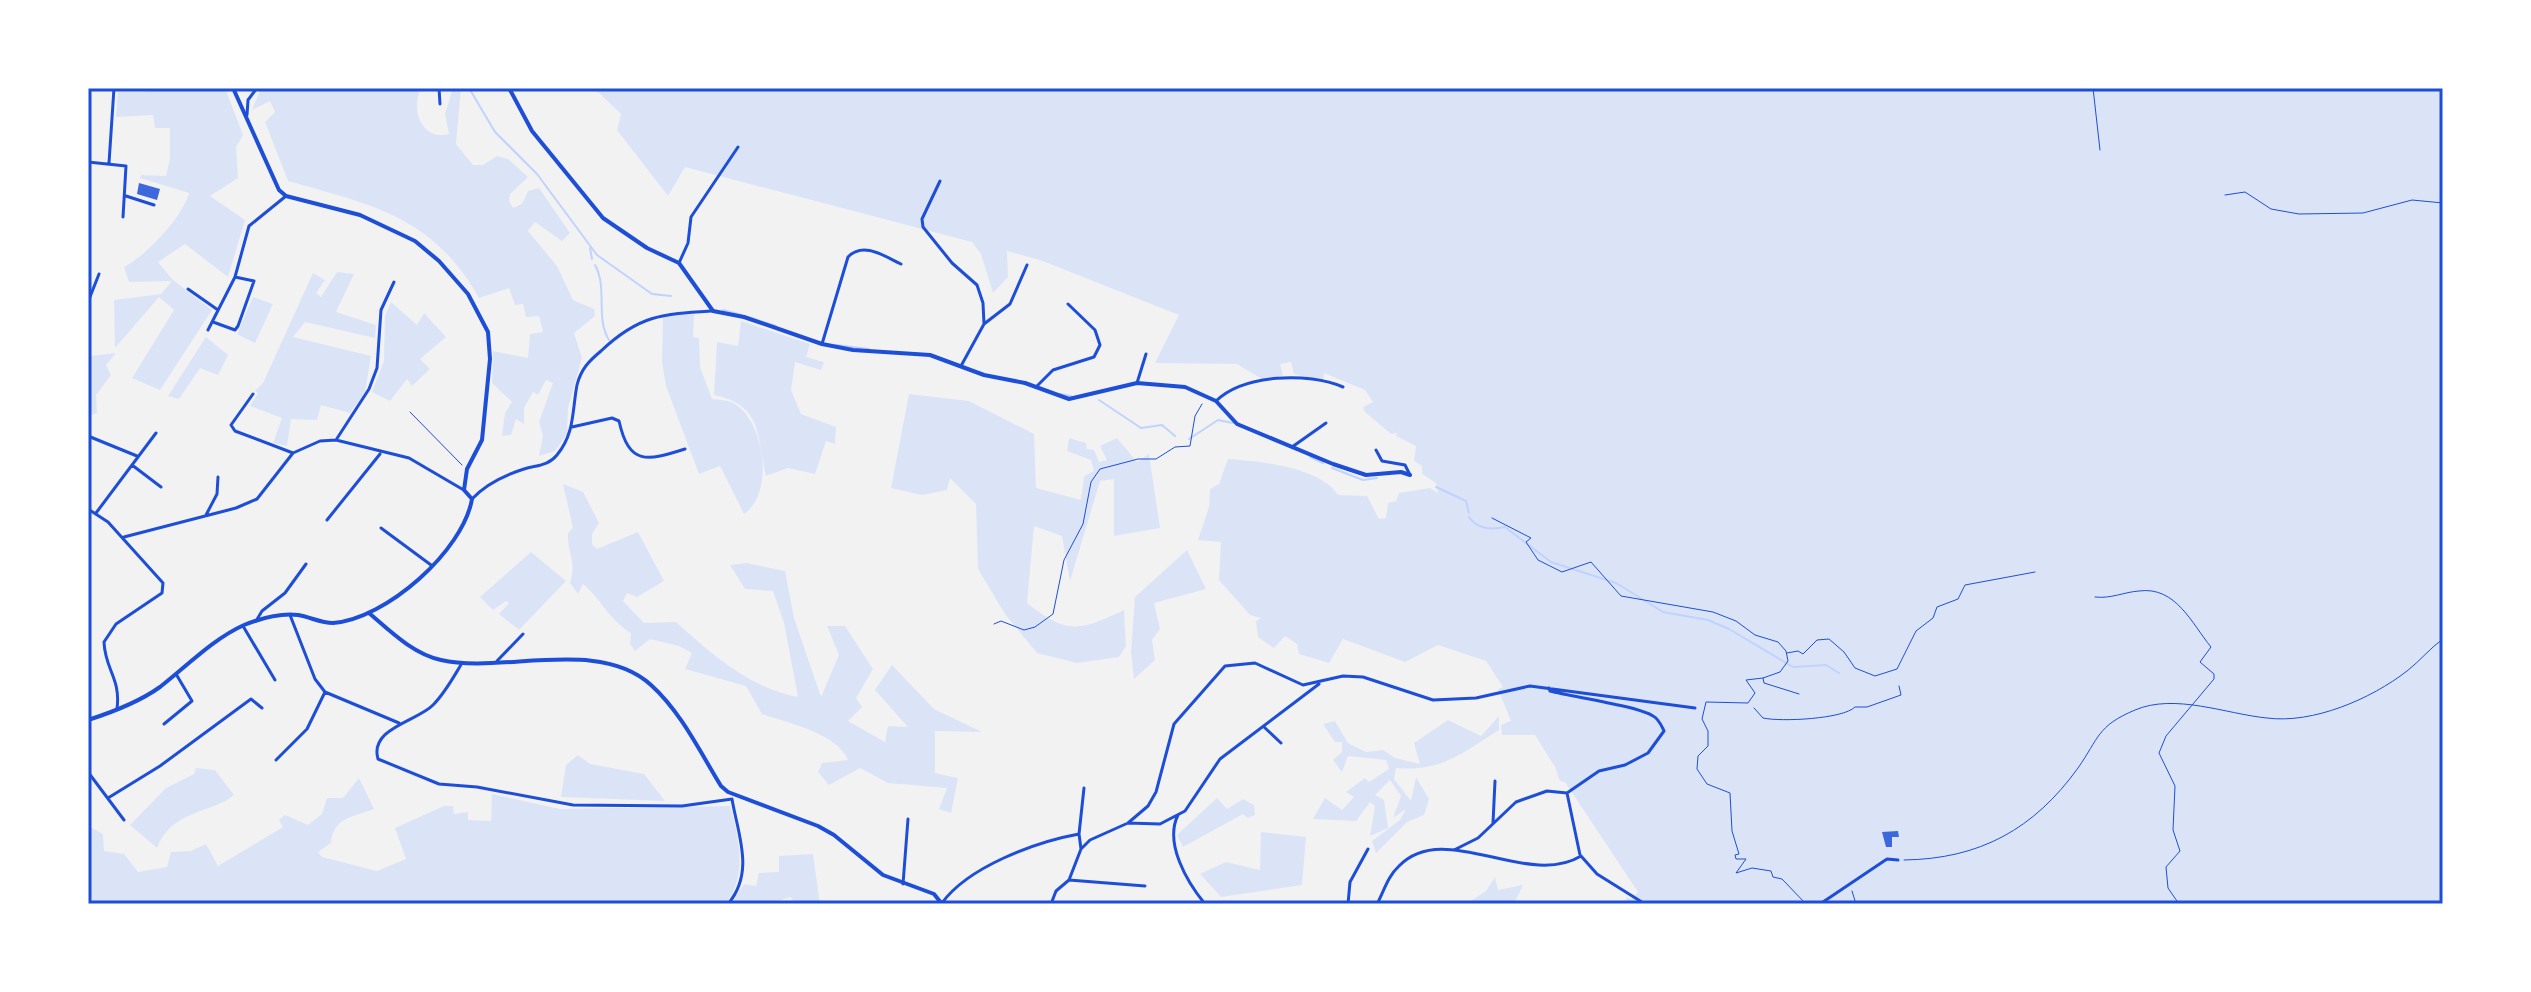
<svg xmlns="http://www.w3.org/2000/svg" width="2531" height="992" viewBox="0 0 2531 992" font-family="Roboto,sans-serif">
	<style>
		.green { fill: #dbe4f7 }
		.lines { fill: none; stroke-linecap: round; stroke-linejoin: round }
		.stream { stroke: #bfd3fe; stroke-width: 2 }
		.building { fill: #3d67dc }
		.path { stroke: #1d4ed8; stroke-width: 1 }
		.minor { stroke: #1d4ed8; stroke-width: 3 }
		.tertiary { stroke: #1d4ed8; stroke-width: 4 }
		.neatline { fill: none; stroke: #1d4ed8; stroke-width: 3 }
	</style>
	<rect width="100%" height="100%" fill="#f2f2f2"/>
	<path class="green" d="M144 88H225L243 135 236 147 238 178 210 196 245 220 228 277 185 244 158 262 173 280 212 310 160 390 132 378 174 310 159 297 115 348 114 300 161 294 172 281 129 282 124 267C146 256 183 216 189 193L140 178 141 175 166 176 170 159V128H155L153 115 116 117 118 92H145Z
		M261 88H421C410 110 422 141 449 134L445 114 453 88H461L456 144 473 165H483L497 156 508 159 528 177 510 194 509 201 513 208 522 204 528 191 539 188 570 233 562 241 535 222 528 231 557 266 573 300 594 309 595 316 574 333 582 358 568 408 567 434 555 451 539 456 543 436 539 422 553 383 546 380 538 395 533 392 524 408V424L516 419 511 435 502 436 505 413 512 402 492 383 493 351 528 358 530 334 543 332 539 316 526 317 523 304 515 305 509 288 479 298C433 216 372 205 288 181L265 122 275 112 270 101 252 110Z
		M594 88H2443V904H1624L1627 897 1631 899 1638 892 1565 782 1560 781 1555 767 1535 735H1502L1501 725 1511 721 1498 689 1503 687 1486 661 1438 645 1405 662 1343 639 1329 663 1299 654 1297 644 1285 636 1274 648 1258 637 1256 621 1261 618 1250 615 1219 580 1221 542 1198 540 1209 507 1210 489 1219 484 1228 459C1259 461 1320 467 1338 495L1367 496 1379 519 1386 518 1388 503 1396 501 1399 493 1430 488 1438 493 1436 483 1422 474V466L1414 461 1416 446 1396 436 1401 424 1397 433 1391 434 1365 412 1363 407 1373 402 1365 390 1324 373 1323 381 1294 374 1291 362 1280 364 1283 375 1265 381 1237 364 1155 363 1179 315 1040 260 1007 251 1008 277 993 293 981 254 972 242 685 167 668 196 617 130 621 114Z
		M337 272 354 274 336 312 376 325 375 338 305 322 293 337 371 356 365 392 350 413 321 405 317 420 291 419 287 446 273 443 282 418 250 406 258 393 255 391 263 383 313 273 325 280 316 293 321 297Z
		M253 297 273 304 255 343 237 334Z
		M391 302 417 325 424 313 446 337 420 359 430 369 412 386 407 379 390 401 372 392 384 361 385 316Z
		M694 314 693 337 699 338 700 367 712 399C718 400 726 400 731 402 764 416 776 493 744 514L720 466 699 474 666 386 662 362 663 316Z
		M741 321 810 344 806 357 824 362 821 370 795 362 791 390 801 414 836 427 835 444 826 441 815 474 788 468 766 476C757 436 763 405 714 395L717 342 738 346Z
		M206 337 228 355 218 375 200 368 179 399 168 396Z
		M116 353 106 365 111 375 96 395 97 413 88 416 90 356Z
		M909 394 969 401 1034 434 1036 488 1081 500 1084 476 1094 471 1091 460 1067 451 1069 438 1086 443 1087 449 1094 450 1099 462 1107 460 1100 446 1117 438 1137 462 1149 454 1160 528 1114 536V479L1100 481 1070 581 1062 536 1034 526 1027 603C1067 635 1080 631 1124 610L1126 646 1119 657 1077 663 1037 653 1005 614 978 569 976 504 950 478 947 490 922 495 891 488Z
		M563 484 583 492 599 523 592 534V544L597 549 638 532 664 581 637 597 627 593 623 601 644 623 676 622C711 654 750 688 798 697L784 623 773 591 745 589 730 565 746 563 785 571 794 618 821 697 839 655 827 626H845L873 669 856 698 862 707 848 721 885 742 888 726 908 727 875 690 892 665 934 709 982 732 935 731V773L958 778 951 813 939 809 947 788 888 783 860 768 829 785 818 772 822 763 848 760C837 733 788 723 762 714L746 686 685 669 692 653 679 646 650 639 635 651 630 644 631 633C609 620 602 600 583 584L578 594 570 583C577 560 567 554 568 533L573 528Z
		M1187 550 1206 589 1154 603 1160 629 1152 640 1155 660 1134 679 1131 652 1135 597Z
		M531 552 566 581 519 630 499 614 509 603 506 601 493 610 480 597Z
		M1499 716V730C1462 753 1442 772 1396 768L1394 779 1411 801 1416 777 1429 799 1424 815 1407 822 1376 853 1372 841 1400 820 1406 809 1393 818 1401 796 1390 780 1375 795 1384 800 1388 828 1370 836 1375 806 1370 802 1356 821 1313 819 1325 798 1342 810 1354 797 1346 792 1365 778 1369 782 1389 769 1386 760 1348 756 1342 772 1333 760 1342 752V742H1335L1323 724 1335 721 1348 743 1366 752 1383 750 1395 758 1420 764 1414 743 1448 720 1481 736Z
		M578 755 590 764 644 774 665 801 561 797 566 765Z
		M196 768 215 770 234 795C212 814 172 809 157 848L130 825 166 788 194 774Z
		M359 778 374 809C352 817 333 818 331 843L318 852 322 857 377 871 406 859 395 828 444 806H453L454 814 468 812V820L491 821 492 794 560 809 730 806C739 838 748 877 725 904H88V826L103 834 104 851 124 854 138 872 167 867 171 852 191 851 206 844 218 866 283 827 279 820 285 815 308 825 322 814 327 798H343Z
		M1217 798 1227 809 1243 799 1254 805 1255 815 1248 818 1243 814 1183 847 1177 835Z
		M1261 832 1306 837 1302 885 1221 897 1200 874 1226 862 1260 870Z
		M813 854 820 904H794L791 897 768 904H731L744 884 756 886 759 873 779 872V856Z
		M1495 877 1498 890 1523 885 1514 904H1466L1486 891Z"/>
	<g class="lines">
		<path class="stream" d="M469 88 495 132 537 174 597 255 652 294 671 296
			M590 248 592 259
			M595 265C608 288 595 318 609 340
			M723 310 742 315
			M748 317 776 326
			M836 345 869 349
			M1060 394 1071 396
			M1099 400 1141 428 1162 425 1175 436
			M1189 439 1218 420 1233 423
			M1310 457 1323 463
			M1332 468 1363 480 1377 478
			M1436 487 1466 501 1469 513
			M1469 517C1477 529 1491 530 1505 527L1551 562 1616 583 1663 612 1708 620 1729 629 1793 667 1826 665 1839 673"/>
	</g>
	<path class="building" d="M139 183 160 189 157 200 137 194Z
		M1898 831 1899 837H1892V847H1886L1882 832Z"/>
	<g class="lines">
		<path class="path" d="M2093 88 2100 150
			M2225 195 2245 192 2271 209 2299 214 2363 213 2412 200 2443 203
			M410 412 462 465
			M1492 518 1531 538 1526 542 1538 560 1562 572 1591 562 1621 596 1713 612 1736 621 1755 635 1778 642 1786 651 1788 661 1780 672 1763 678 1764 683 1799 694
			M2095 597C2111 599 2124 592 2139 591 2176 586 2192 624 2211 647L2200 662 2214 674V679L2166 736 2159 753 2175 786 2173 830 2180 851 2166 867 2168 888 2179 904
			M994 624 1001 621 1024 630 1035 627 1053 614 1064 560 1083 524 1091 482 1100 469 1138 459H1156L1175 447 1190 446 1195 416 1202 404
			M1787 653 1798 651 1803 654 1817 640 1829 639 1844 652 1855 668 1875 676 1897 669 1916 631 1933 618 1937 607 1958 599 1965 585 2035 572
			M1763 678 1746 680 1755 693 1748 703 1706 702 1702 719 1708 731V746L1698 756 1697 769 1707 784 1730 793 1732 831 1739 854 1735 855 1736 859H1746L1736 873 1752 868 1771 871 1773 877 1782 879 1806 904
			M1754 708 1763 718C1781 722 1843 719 1855 707H1867L1901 695 1899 686
			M1904 860C1980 859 2034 829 2078 768 2099 738 2097 726 2135 710 2175 693 2226 714 2267 718 2313 724 2371 699 2407 671 2420 661 2430 648 2443 639
			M1852 891 1856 904"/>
		<path class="minor" d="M439 88 440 104
			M247 115 248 100 257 88
			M88 162 126 166 123 217
			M109 163 114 88
			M940 181 922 219 923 227 952 263 977 285 983 303 984 324 961 366
			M126 196 154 205
			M679 263 688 243 691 217 738 147
			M188 289 218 310
			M88 302 99 274
			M213 322 235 330 238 326 254 281 235 277
			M984 324 1010 304 1027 265
			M208 330 235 277 249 226 286 196
			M822 344 848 257C863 241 884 256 901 264
			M1137 383 1146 354
			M1036 387 1053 370 1094 357 1100 345 1095 330 1068 304
			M253 394 231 425 235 431 293 453
			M1216 401C1244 374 1308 372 1343 387
			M572 427 612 418 619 421C629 466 647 461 685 449
			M88 436 137 456
			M336 440 369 389 377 368 381 310 394 282
			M1292 447 1326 423
			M1376 450 1382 461 1405 465 1410 475
			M132 465 161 487
			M472 499C485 485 505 475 524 469 537 465 548 466 557 455 575 433 572 411 577 385 581 369 589 361 601 351 639 315 662 314 713 311
			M88 509 108 522 163 583 162 593 116 624 104 642C105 670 121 678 117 709
			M96 513 156 433
			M206 515 217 494 218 477
			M327 520 380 454
			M381 528 431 565
			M124 537 236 508 257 499 293 453 320 441 336 440 409 458 462 489
			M256 621 262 611 285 593 306 564
			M243 626 275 680
			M497 661 523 634
			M462 663C453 678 445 693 433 705 418 721 369 728 378 759L439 784 477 787 573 805 682 806 732 799
			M325 692 399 723
			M164 724 192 701 176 674
			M1264 727 1281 743
			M276 760 307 729 325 692 315 679 290 615
			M88 772 124 820
			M1567 793 1580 855
			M108 798 160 766 251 699 262 708
			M1178 815C1164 843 1187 882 1205 904
			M1128 823 1160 824 1185 811 1220 759 1319 684
			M1493 823 1495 781
			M1079 834 1084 788
			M1454 850 1478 838 1516 802 1547 791 1567 793 1599 771 1625 765 1648 753 1664 731C1661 725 1659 719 1653 716 1638 706 1573 697 1550 691L1549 688
			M1069 880 1145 886
			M903 884 908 819
			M942 903C968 867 1035 842 1079 834L1081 849
			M728 904C755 872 738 835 732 799
			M1051 904 1056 891 1069 880 1081 849 1090 840 1128 823 1148 806 1156 792 1174 724 1225 666 1255 663 1303 685 1343 676 1363 677 1433 700 1476 698 1530 686 1695 708
			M1348 904 1350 882 1368 849
			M1377 904C1384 891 1388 876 1399 866 1444 819 1527 889 1581 856L1597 874 1645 904
			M1820 904 1887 859 1898 860"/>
		<path class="tertiary" d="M509 88 532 131 603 218 647 248 679 263 713 311 744 317 822 344 853 350 930 355 984 375 1025 383 1069 399 1137 383 1185 387 1216 401 1237 424 1333 464 1366 475 1401 472 1410 475
			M369 613C390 631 413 654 441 660 501 674 599 637 651 685 681 712 700 752 721 786L728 792 818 826 834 835 883 875 934 894 942 904
			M88 720C113 712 139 702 160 687 187 666 213 639 244 625 259 619 281 613 298 615 310 617 321 623 333 623 386 619 463 551 472 499L464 490 467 469 482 440 490 359 488 332 468 294 439 261 415 241 360 215 286 196 279 190 233 88"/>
	</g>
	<rect width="2531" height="992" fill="none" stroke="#ffffff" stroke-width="180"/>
	<rect x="90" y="90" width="2351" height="812" class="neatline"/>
</svg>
